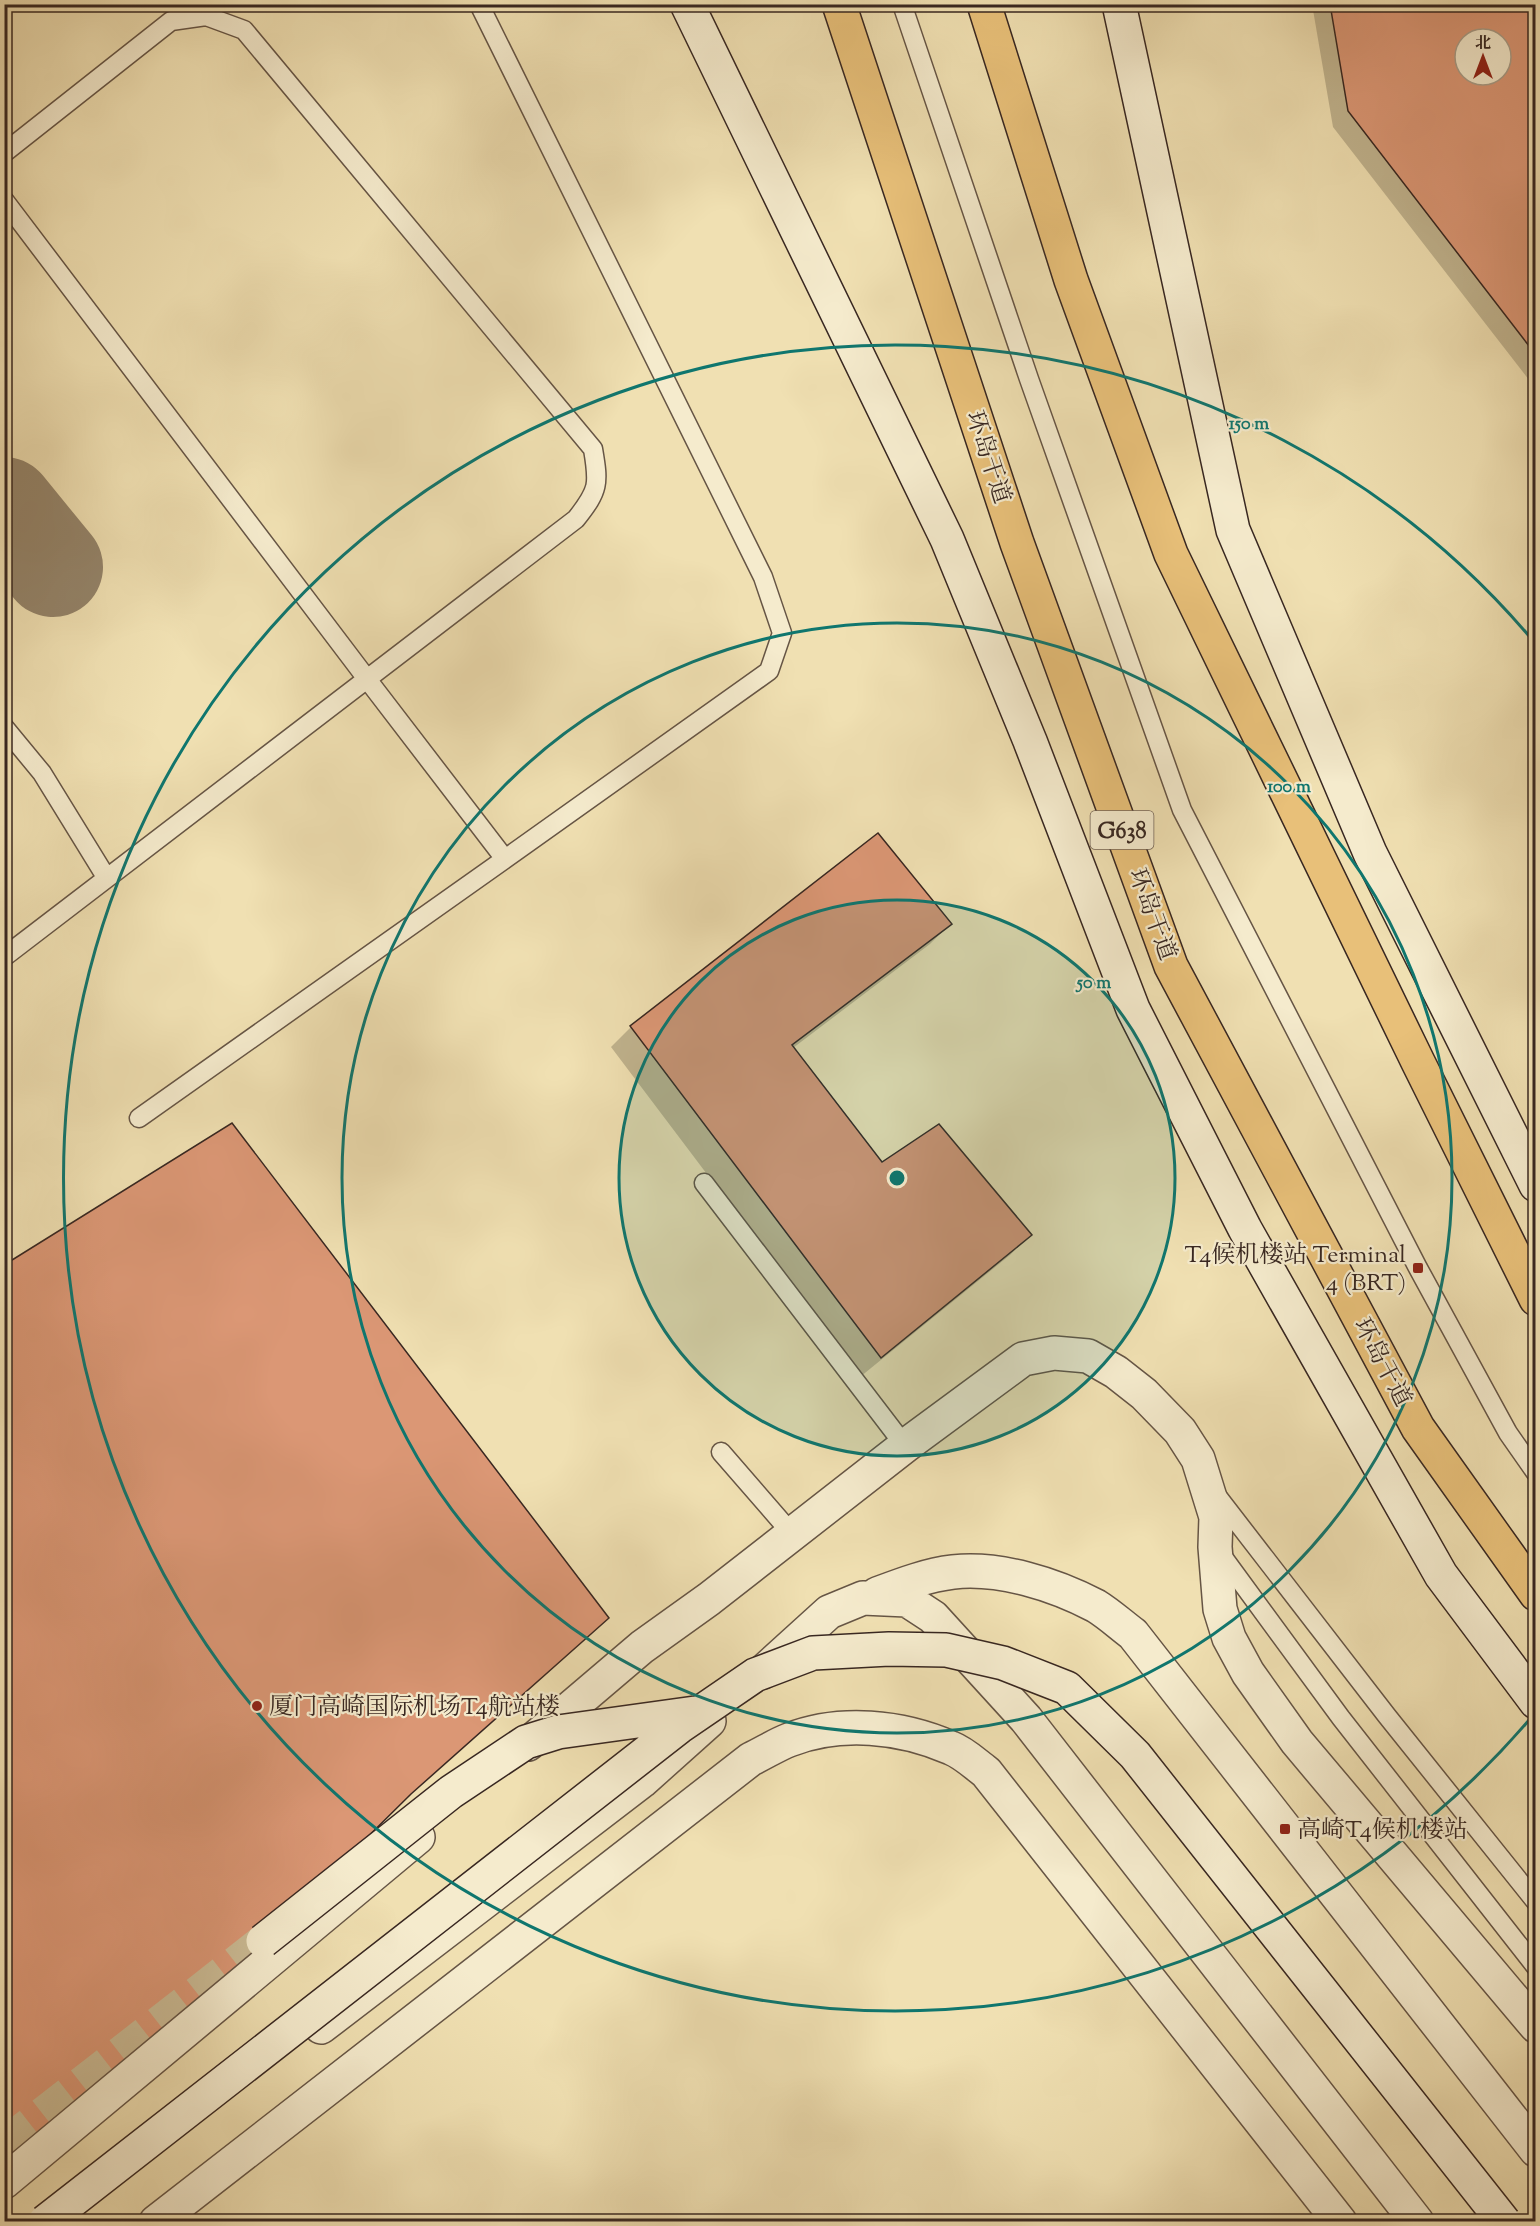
<svg xmlns="http://www.w3.org/2000/svg" width="1540" height="2226" viewBox="0 0 1540 2226" font-family="'Sorts Mill Goudy','Noto Serif SC',serif">
	<style>
		.shadow { fill: #0003; fill-rule: evenodd }
		.lines { fill: none; stroke-linecap: round; stroke-linejoin: round }
		.taxiway { stroke: #94846a; stroke-width: 100 }
		.building { fill: #db9775; stroke: #382721; stroke-width: 1.5; fill-rule: evenodd }
		.secondary-tunnel { stroke: #cbbb95; stroke-width: 33; stroke-dasharray: 33 16; stroke-linecap: butt }
		.lane-casing { stroke: #665545; stroke-width: 21 }
		.street-casing { stroke: #665545; stroke-width: 36 }
		.secondary-casing { stroke: #382721; stroke-width: 36 }
		.highway-casing { stroke: #382721; stroke-width: 36 }
		.lane { stroke: #f5ebcd; stroke-width: 18 }
		.street { stroke: #f5ebcd; stroke-width: 33 }
		.secondary { stroke: #f5ebcd; stroke-width: 33 }
		.highway { stroke: #e8c079; stroke-width: 33 }
		.secondary-bridge-casing { stroke: #382721; stroke-width: 36; stroke-linecap: butt }
		.secondary-bridge { stroke: #f5ebcd; stroke-width: 33 }
		.ring { fill: none; stroke: #0f766e; stroke-width: 3 }
		.poi-dot { fill: #8f2418; stroke: #f5ebcd; stroke-width: 2 }
		.labels { text-anchor: middle; stroke-width: 4.5; stroke-linejoin: round; paint-order: stroke }
		.shield { fill: #f5ebcd; stroke: #716255; stroke-width: 1.5 }
		.shield-label { font-size: 22px; font-weight: bold; fill: #382721 }
		.street-label { font-size: 24px; fill: #382721; stroke: #f5ebcd }
		.poi-label { font-size: 24px; fill: #382721; stroke: #f5ebcd; text-anchor: start }
		.centre { fill: #0f766e; stroke: #f5ebcd; stroke-width: 3 }
		.ring-label { font-size: 18px; text-anchor: middle; font-weight: bold; fill: #0f766e; stroke: #f5ebcd; stroke-width: 4.5; stroke-linejoin: round; paint-order: stroke }
	</style>
	<rect width="100%" height="100%" fill="#f0e0b2"/>
	<filter id="stains"><feTurbulence type="fractalNoise" baseFrequency=".00333" numOctaves="4"/><feColorMatrix values="0 0 0 0 .2 0 0 0 0 .09 0 0 0 0 .02 0 0 0 .5 -.17"/></filter>
	<radialGradient id="worn" r=".72"><stop offset=".6" stop-color="#630" stop-opacity="0"/><stop offset="1" stop-color="#630" stop-opacity=".3"/></radialGradient>
	<path class="shadow" d="M1312 4H1536V389L1333 127ZM1465 39H1501V75H1465Z
		M950 924 930 944 793 1048 882 1164 1030 1235 1010 1255 860 1377 611 1047 631 1027Z"/>
	<g class="lines">
		<path class="taxiway" d="M4 507 53 567"/>
	</g>
	<path class="building" d="M1330 4H1536V355L1348 111ZM1465 39H1501V75H1465Z
		M878 833 952 924 792 1045 882 1162 939 1124 1032 1235 881 1358 630 1026Z
		M232 1123 609 1618 411 1794 213 1990 4 2167V1265Z"/>
	<g class="lines">
		<path class="secondary-tunnel" d="M4 2144 263 1941"/>
		<defs>
			<path id="lane" d="M902 4 1029 379 1182 810 1418 1268 1508 1433 1536 1473
				M4 153 171 21 206 16 244 30 593 449C599 484 599 490 576 519L4 957
				M4 200 367 679 505 859 769 671 782 633 763 577 479 4
				M4 727 42 773 106 877
				M139 1118 505 859
				M704 1183 905 1446
				M721 1452 793 1535
				M1217 1496 1387 1716 1536 1902
				M1220 1553 1341 1718 1536 1967"/>
			<path id="street" d="M877 1594C901 1585 927 1575 953 1572 1000 1567 1054 1584 1096 1606 1109 1614 1121 1625 1133 1634L1536 2150
				M763 1672 829 1612 863 1598 907 1600 933 1617 1026 1719 1417 2222
				M528 1744 642 1647 709 1599 905 1446 1023 1359 1054 1353 1088 1356 1116 1372 1144 1394 1180 1431 1198 1459 1216 1517 1215 1547 1220 1609 1229 1638 1248 1673 1297 1742 1536 2026
				M321 2027 642 1781 709 1721
				M4 2182 418 1837
				M156 2222 751 1759C764 1753 776 1745 789 1740 840 1720 901 1726 951 1748 964 1753 975 1764 986 1772L1340 2222"/>
			<path id="secondary" d="M687 4 947 539 1030 741 1133 1009 1245 1229 1441 1575 1536 1702
				M1119 4 1233 530 1370 853 1536 1185"/>
			<path id="highway" d="M839 4 1017 543 1171 966 1418 1428 1536 1594
				M984 4 1071 280 1171 554 1418 1062 1536 1299"/>
		</defs>
		<use href="#lane" class="lane-casing"/>
		<use href="#street" class="street-casing"/>
		<use href="#secondary" class="secondary-casing"/>
		<use href="#highway" class="highway-casing"/>
		<use href="#lane" class="lane"/>
		<use href="#street" class="street"/>
		<use href="#secondary" class="secondary"/>
		<use href="#highway" class="highway"/>
		<defs>
			<path id="secondary-bridge" d="M263 1941 451 1792 526 1742 558 1732 695 1713
				M45 2222 679 1727 755 1675 813 1653 889 1649 946 1650 1003 1663 1067 1688 1135 1755 1504 2222"/>
		</defs>
		<use href="#secondary-bridge" class="secondary-bridge-casing"/>
		<use href="#secondary-bridge" class="secondary-bridge"/>
	</g>
	<circle cx="897" cy="1178" r="278" fill="#0f766e" fill-opacity=".12"/>
	<g class="ring">
		<circle cx="897" cy="1178" r="278"/>
		<circle cx="897" cy="1178" r="555"/>
		<path d="M1535 1713A833 833 0 1 1 1535 643"/>
	</g>
	<g class="poi-dot">
		<rect x="1412" y="1262" width="12" height="12" rx="3"/>
		<circle cx="257" cy="1706" r="6"/>
		<rect x="1279" y="1823" width="12" height="12" rx="3"/>
	</g>
	<g class="labels">
		<rect class="shield" x="1090.5" y="811" width="63" height="38" rx="4.5"/>
		<g class="shield-label">
			<text x="1122" y="838">G638</text>
		</g>
		<g class="street-label">
			<text transform="translate(989 457) rotate(72)" y="8">环岛干道</text>
			<text transform="translate(1153 914) rotate(70)" y="8">环岛干道</text>
			<text transform="translate(1383 1362) rotate(62)" y="8">环岛干道</text>
		</g>
		<g class="poi-label">
			<text x="1406" y="1262" text-anchor="end">T4候机楼站 Terminal<tspan x="1406" dy="28">4 (BRT)</tspan></text>
			<text x="269" y="1714">厦门高崎国际机场T4航站楼</text>
			<text x="1297" y="1837">高崎T4候机楼站</text>
		</g>
	</g>
	<circle cx="897" cy="1178" r="9" class="centre"/>
	<g class="ring-label">
		<text x="1249" y="429">150 m</text>
		<text x="1289" y="792">100 m</text>
		<text x="1094" y="988">50 m</text>
	</g>
	<rect width="1540" height="2226" fill="none" stroke="#f0e0b2" stroke-width="24"/>
	<rect x="6" y="6" width="1528" height="2214" fill="none" stroke="#382721" stroke-width="3"/>
	<rect x="12" y="12" width="1516" height="2202" fill="none" stroke="#382721" stroke-width="1.5"/>
	<g transform="translate(1483 57)"><circle r="28" fill="#f5ebcd" stroke="#a99d88" stroke-width="1.5"/>
	<path d="M0-4.5L10 22L0 15L-10 22Z" fill="#8f2418"/>
	<text y="-9" font-size="16" font-weight="bold" text-anchor="middle" fill="#382721">北</text>
	</g>
	<rect width="100%" height="100%" filter="url(#stains)"/>
	<rect width="100%" height="100%" fill="url(#worn)"/>
</svg>
